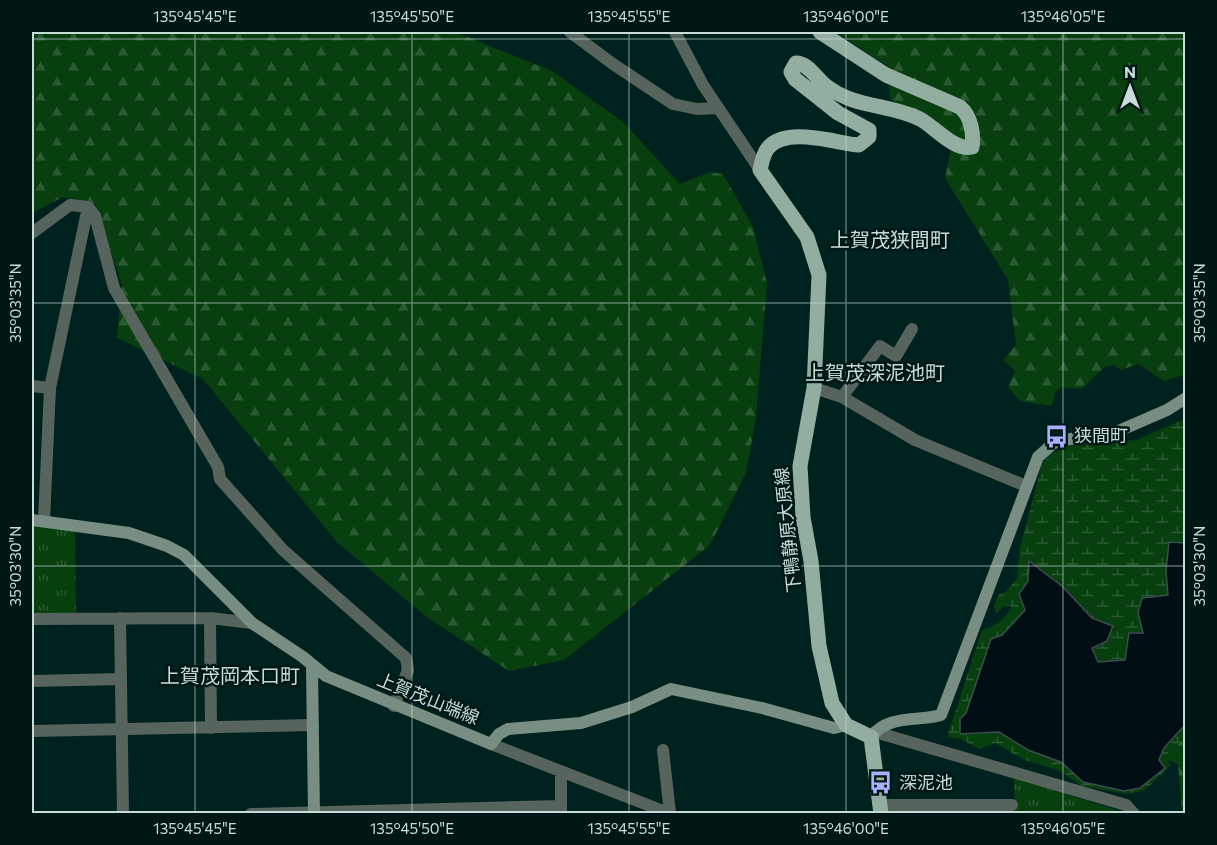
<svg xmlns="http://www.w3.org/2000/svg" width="1217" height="845" viewBox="0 0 1217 845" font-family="Commissioner,'Noto Sans JP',sans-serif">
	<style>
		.forest { fill: url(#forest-firs) }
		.wetland { fill: url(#wetland-marsh) }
		.park { fill: url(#park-tufts) }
		.water { fill: #010e14; stroke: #3d4c4f; stroke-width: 1.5 }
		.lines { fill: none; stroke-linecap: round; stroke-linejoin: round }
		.street { stroke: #57645e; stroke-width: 12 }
		.secondary { stroke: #798e83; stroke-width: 12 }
		.primary { stroke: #92aea0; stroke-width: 15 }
		.ticks { fill: none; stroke: #c8dbd8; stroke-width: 1.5; stroke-opacity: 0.45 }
		.labels { text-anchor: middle; stroke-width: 5; stroke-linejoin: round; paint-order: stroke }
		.poi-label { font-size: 18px; fill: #c8dbd8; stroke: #001815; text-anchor: start }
		.street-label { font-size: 18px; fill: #c8dbd8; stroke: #001815 }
		.neighbourhood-label { font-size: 20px; fill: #c8dbd8; stroke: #001815 }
		.neatline { fill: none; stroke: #c8dbd8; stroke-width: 2 }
		.ticks-label { font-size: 15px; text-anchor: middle; fill: #c8dbd8 }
	</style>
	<defs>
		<pattern id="forest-firs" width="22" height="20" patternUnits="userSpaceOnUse" patternTransform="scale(1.5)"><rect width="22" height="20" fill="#083f0f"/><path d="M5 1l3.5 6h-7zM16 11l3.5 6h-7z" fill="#2a5a31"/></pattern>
		<pattern id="wetland-marsh" width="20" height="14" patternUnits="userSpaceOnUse" patternTransform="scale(1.5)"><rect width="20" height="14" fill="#083f0f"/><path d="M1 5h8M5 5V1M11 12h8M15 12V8" fill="none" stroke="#2a5a31"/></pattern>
		<pattern id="park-tufts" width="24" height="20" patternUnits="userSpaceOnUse" patternTransform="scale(1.5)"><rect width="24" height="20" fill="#083f0f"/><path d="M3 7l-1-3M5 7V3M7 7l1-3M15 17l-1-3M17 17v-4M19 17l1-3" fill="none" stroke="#2a5a31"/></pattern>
	</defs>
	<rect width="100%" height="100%" fill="#00221e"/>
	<path class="forest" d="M32 32H455L552 71 624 123 680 184 710 172 723 174 753 227 767 283 756 417 746 473 710 545 564 660 509 671 428 618 337 542 203 379 117 338 122 285 95 204 63 197 32 213Z
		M835 32H1185V377L1183 375 1164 381 1138 364 1121 370 1114 365 1105 367 1081 389 1061 387 1055 393 1052 406 1020 401 1008 387 1015 371 1003 360 1016 345 1008 280 945 178 951 149 890 98 888 66Z
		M1185 738V813H1182L1178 764 1167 760 1178 744Z"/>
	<path class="wetland" d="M1185 419V543L1166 571 1168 596 1138 613 1143 634 1125 660 1098 662 1092 648 1113 626 1092 618 1063 587 1029 561 1028 581 1019 594 1025 610 1002 635 966 714 960 719 961 734 999 732 1028 750 1061 762 1083 782 1101 785 1165 768 1159 760 1164 748 1185 724V738L1178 744 1167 760 1171 765 1145 790 1127 794 1082 786 1058 770 1024 760 995 743 979 749 961 739 947 737 982 630C995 626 1007 619 1011 606H1004L996 613 994 605 999 594 1006 592 1017 578 1020 548 1042 464 1052 453 1068 446 1136 440Z"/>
	<path class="park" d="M32 524 75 529 76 615H32Z
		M1014 778 1120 811 1124 813H1015Z"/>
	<path class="water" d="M1169 542 1185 543 1186 724 1164 748 1159 760 1165 768 1140 788 1124 791 1083 782 1061 762 1028 750 999 732 960 734V719L966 713 991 639 1002 635 1025 610 1019 594 1028 581 1029 561 1063 587 1092 618 1113 626 1107 641 1092 648 1098 662 1125 660 1129 633H1143L1138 613 1142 598 1168 595 1166 571Z"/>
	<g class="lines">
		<path class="street" d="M570 32 613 64 673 104 697 109 718 108
			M675 32 703 85 760 170
			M88 207 95 216 114 288 218 467 220 479 283 550 406 658 408 670 394 706
			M32 233 70 205 88 207 50 388 44 521
			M32 386 50 388
			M814 388 842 397 915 440 1026 486
			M842 397 880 346 896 356 912 329
			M120 618 123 814
			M210 618 211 728
			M32 619 210 618 252 623
			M32 681 121 679
			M32 731 313 725
			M875 732 1126 805 1134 814
			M491 744 671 814
			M663 750 670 813
			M561 772V812
			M879 805H1012
			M251 814 561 806"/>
		<path class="secondary" d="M32 520 129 533 167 546 184 555 252 623 303 657 326 676 491 744 499 734 508 729 581 723 632 707 671 689 762 708 834 728 846 725
			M312 667 314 814
			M871 737C889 714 916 722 941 715L1038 457 1056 441 1114 433 1167 410 1186 398"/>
		<path class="primary" d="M820 32 886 75 960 107C971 116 974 134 972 147 954 151 935 127 920 119 888 103 855 109 825 85 816 78 808 63 796 63L791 72 795 79 838 113 869 130V137L859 145C835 143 786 126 768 148 763 154 762 162 760 170L807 237 819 275 814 388 800 466 803 517 811 561 819 646 832 703 846 725 871 737 881 814"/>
	</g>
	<path class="ticks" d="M195 32V814M412 32V814M629 32V814M846 32V814M1063 32V814M32 39H1186M32 303H1186M32 566H1186"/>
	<defs>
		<symbol id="bus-bare" viewBox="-9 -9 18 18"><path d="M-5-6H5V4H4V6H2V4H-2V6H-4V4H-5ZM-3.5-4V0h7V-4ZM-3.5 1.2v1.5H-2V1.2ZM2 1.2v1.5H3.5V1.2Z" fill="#acaffb" stroke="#001815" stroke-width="2.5" paint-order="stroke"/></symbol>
	</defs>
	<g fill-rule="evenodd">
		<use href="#bus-bare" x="1040" y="420" width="33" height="33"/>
		<use href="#bus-bare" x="864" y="766" width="33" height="33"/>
	</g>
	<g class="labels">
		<g class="poi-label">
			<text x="1074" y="442">狭間町</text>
			<text x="899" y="789">深泥池</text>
		</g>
		<g class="street-label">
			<text transform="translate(788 530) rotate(-96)" y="6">下鴨静原大原線</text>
			<text transform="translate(428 699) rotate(22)" y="6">上賀茂山端線</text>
		</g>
		<g class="neighbourhood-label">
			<text x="890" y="247">上賀茂狭間町</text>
			<text x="875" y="380">上賀茂深泥池町</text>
			<text x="230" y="683">上賀茂岡本口町</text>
		</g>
	</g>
	<rect width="1217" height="845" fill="none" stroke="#001815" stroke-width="66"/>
	<g transform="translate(1130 87)" stroke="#001815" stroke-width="4.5" paint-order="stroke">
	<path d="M0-4.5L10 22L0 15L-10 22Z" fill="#c8dbd8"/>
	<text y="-9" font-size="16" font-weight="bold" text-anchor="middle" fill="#c8dbd8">N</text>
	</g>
	<rect x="33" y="33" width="1151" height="779" class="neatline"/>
	<g class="ticks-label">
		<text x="195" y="22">135°45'45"E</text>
		<text x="412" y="22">135°45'50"E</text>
		<text x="629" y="22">135°45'55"E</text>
		<text x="846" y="22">135°46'00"E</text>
		<text x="1063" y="22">135°46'05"E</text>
		<text transform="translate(16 303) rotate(-90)" y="5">35°03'35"N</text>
		<text transform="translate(1200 303) rotate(-90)" y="5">35°03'35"N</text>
		<text transform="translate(16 566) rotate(-90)" y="5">35°03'30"N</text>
		<text transform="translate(1200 566) rotate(-90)" y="5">35°03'30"N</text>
		<text x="195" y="834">135°45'45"E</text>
		<text x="412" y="834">135°45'50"E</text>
		<text x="629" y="834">135°45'55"E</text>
		<text x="846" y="834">135°46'00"E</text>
		<text x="1063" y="834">135°46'05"E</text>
	</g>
</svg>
